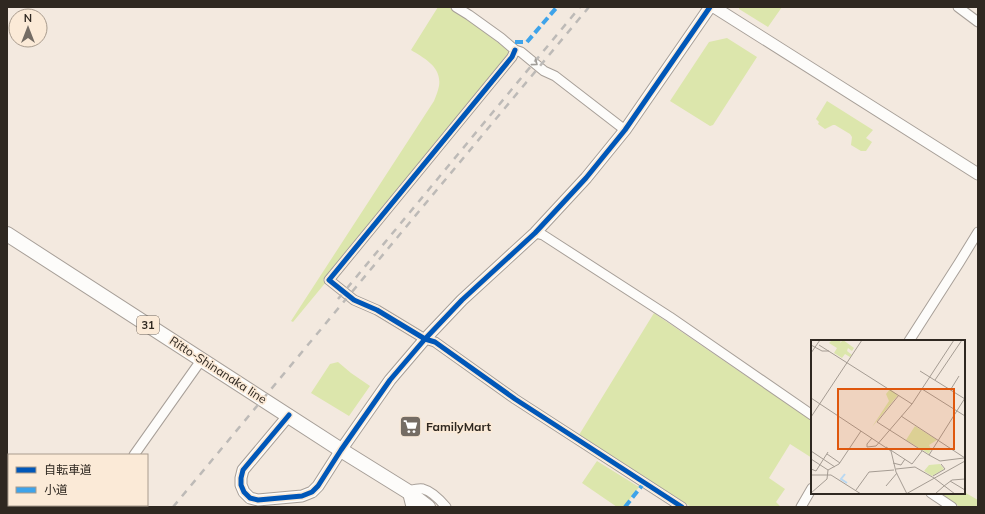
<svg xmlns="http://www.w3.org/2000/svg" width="985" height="514" viewBox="0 0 985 514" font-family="Mulish,'Noto Sans JP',sans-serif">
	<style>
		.green { fill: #dce6ac }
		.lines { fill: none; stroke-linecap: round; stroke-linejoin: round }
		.minor-casing { stroke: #a79f98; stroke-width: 11 }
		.tertiary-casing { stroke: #a79f98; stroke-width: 13 }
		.primary-casing { stroke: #a79f98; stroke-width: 16 }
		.minor { stroke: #fdfcfa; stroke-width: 9 }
		.tertiary { stroke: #fdfcfa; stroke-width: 11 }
		.primary { stroke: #fdfcfa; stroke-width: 14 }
		.rail { stroke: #bdbab7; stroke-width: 2.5; stroke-dasharray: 7 7; stroke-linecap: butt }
		.quiet { stroke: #3ea3ea; stroke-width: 4; stroke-dasharray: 8 4; stroke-linecap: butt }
		.cycleway-casing { stroke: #fbead7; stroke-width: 8 }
		.cycleway { stroke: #0057b8; stroke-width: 5 }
		.oneway { stroke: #a09d98 }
		.labels { text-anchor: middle; stroke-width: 3.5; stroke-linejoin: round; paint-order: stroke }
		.shield { fill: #fbead7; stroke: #6c6258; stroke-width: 1 }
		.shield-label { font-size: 11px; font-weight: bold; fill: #2f2821 }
		.street-label { font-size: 12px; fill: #2f2821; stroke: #fbead7 }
		.poi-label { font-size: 12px; font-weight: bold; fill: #2f2821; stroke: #fbead7; text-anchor: start }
		.inset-river { fill: none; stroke: #b9d8f2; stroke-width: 2 }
		.inset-road { fill: none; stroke: #a59c93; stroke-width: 1 }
		.view { fill: #df570d; fill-opacity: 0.15; stroke: #df570d; stroke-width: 2 }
		.inset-edge { fill: none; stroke: #2f2821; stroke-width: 2 }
	</style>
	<rect width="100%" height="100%" fill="#f3e9df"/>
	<path class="green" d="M438 7H448L453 10 474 24 509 51V55L323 280 326 282 293 322 291 321 434 101C436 96 438 91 439 86 442 67 424 58 411 50Z
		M739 7H782L768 27 739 9Z
		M727 38 757 57 713 125 710 126 670 101 709 42Z
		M827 101 873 130 866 138 872 142 866 151H861L851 145 852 137 850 134 835 125H833L825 129 818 124 819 122 816 119Z
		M654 313 812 421V458L790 444 769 478 785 489 776 502 781 507H691L579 435Z
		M338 362 351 373 370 386 349 416 311 393 330 364Z
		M597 461 639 487 624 507H617L582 483Z
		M964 492 978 500V507H960L939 493H964Z"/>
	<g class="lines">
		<defs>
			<path id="minor" d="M456 7 469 15 501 38 515 50 521 52 544 71 555 76 625 130
				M958 7 978 22
				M515 50 512 57 329 280 354 300 377 310 425 339 435 342 515 399 682 507
				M535 233 543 235 670 317 812 415
				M909 341 959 263 978 232
				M134 455 202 359
				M931 493 952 507
				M98 507 99 505
				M411 507 407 491C412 490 418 488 423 489 431 491 441 501 446 507
				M801 507 812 488"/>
			<path id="tertiary" d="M714 7 978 174
				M289 415 243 470 241 478V485L244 492 250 498 258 500 302 496 312 492 318 486 341 450 390 380 425 339 462 300 535 233 586 178 625 130 710 7"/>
			<path id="primary" d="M7 234 341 450 407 491 428 507"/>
		</defs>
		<use href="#minor" class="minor-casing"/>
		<use href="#tertiary" class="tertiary-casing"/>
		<use href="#primary" class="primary-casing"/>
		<use href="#minor" class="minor"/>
		<use href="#tertiary" class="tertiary"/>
		<use href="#primary" class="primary"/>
		<path class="rail" d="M338 299 580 7
			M173 507 589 7"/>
		<path class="quiet" d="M515 42H527L557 7
			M625 507 644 483"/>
		<defs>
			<path id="cycleway" d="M515 50 512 57 329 280 354 300 377 310 425 339 435 342 515 399 682 507
				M289 415 243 470 241 478V485L244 492 250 498 258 500 302 496 312 492 318 486 341 450 390 380 425 339 462 300 535 233 586 178 625 130 710 7"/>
		</defs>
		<use href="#cycleway" class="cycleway-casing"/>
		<use href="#cycleway" class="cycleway"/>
	</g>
	<defs><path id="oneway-chevron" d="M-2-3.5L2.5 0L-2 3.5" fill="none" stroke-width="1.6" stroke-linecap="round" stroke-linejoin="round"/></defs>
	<use class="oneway" href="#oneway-chevron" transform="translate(535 63) rotate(37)"/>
	<defs>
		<symbol id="supermarket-square" viewBox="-11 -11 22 22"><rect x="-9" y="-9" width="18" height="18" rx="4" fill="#746c64" stroke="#fbead7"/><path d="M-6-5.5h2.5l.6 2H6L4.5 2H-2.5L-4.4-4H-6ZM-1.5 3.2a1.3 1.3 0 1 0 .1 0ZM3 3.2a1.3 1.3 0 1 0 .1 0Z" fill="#fff"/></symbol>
	</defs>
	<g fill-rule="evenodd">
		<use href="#supermarket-square" x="398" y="414" width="25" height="25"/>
	</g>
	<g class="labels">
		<rect class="shield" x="137" y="316" width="22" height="18" rx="3"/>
		<g class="shield-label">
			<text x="148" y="329">31</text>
		</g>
		<g class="street-label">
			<text transform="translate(218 370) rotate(33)" y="4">Ritto-Shinanaka line</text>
		</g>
		<g class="poi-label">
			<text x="426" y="431">FamilyMart</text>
		</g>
	</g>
	<g transform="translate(811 340)">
		<rect width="154" height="154" fill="#f3e9df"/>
		<path d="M21 0H30L29 3 32 0 43 8 41 11 37 8 36 11 41 15 39 17 34 14 31 18 23 13 26 8 18 3ZM79 49 87 55 61 87 78 61 75 54ZM104 86 126 100 118 105 120 109 118 114 95 100ZM129 124 133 129 121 136 113 131 118 125Z" fill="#dce6ac"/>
		<path class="inset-river" d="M34 134 30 139 36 143"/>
		<path class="inset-road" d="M0 5 11 11H18M8 5 101 64M0 13 9 0M109 31 154 59M124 40 151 0M111 49 154 76M140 49 148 36M88 55 66 82 118 115 154 58M0 58 80 111 85 132 96 154M90 76 154 118M0 77 51 0M61 98 56 104V107L65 106 101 64 143 0M75 107 101 124 111 111M0 111 24 127M16 114 29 123M118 115 129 121 153 118M0 119 17 130M82 123 90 125 94 119M0 129 5 131 17 112M85 129 104 127 123 138M17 130 28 124 50 91M0 135H20L50 154M122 136 134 129 130 124M123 138 144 154M139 141 154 150M75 146 86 133M133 146 141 140 154 139M45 150 58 132 83 130M0 153 16 139 17 130M95 154 154 121M124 154 133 146"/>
		<path class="view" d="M27 49H143V109H27Z"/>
		<rect width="154" height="154" class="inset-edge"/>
	</g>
	<rect width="985" height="514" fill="none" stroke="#2f2821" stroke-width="16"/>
	<rect x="8" y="454" width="140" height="52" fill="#fbead7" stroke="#a99c8e"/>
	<rect x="16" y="467" width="20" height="6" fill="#0057b8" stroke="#a99c8e"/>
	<text x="44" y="474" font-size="12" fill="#2f2821">自転車道</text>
	<rect x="16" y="487" width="20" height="6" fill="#3ea3ea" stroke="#a99c8e"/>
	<text x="44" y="494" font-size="12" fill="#2f2821">小道</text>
	<g transform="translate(28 28)"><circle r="19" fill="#fbead7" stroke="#a99c8e"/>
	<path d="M0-3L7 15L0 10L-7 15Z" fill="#746c64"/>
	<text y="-6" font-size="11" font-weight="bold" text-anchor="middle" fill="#2f2821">N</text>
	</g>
</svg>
